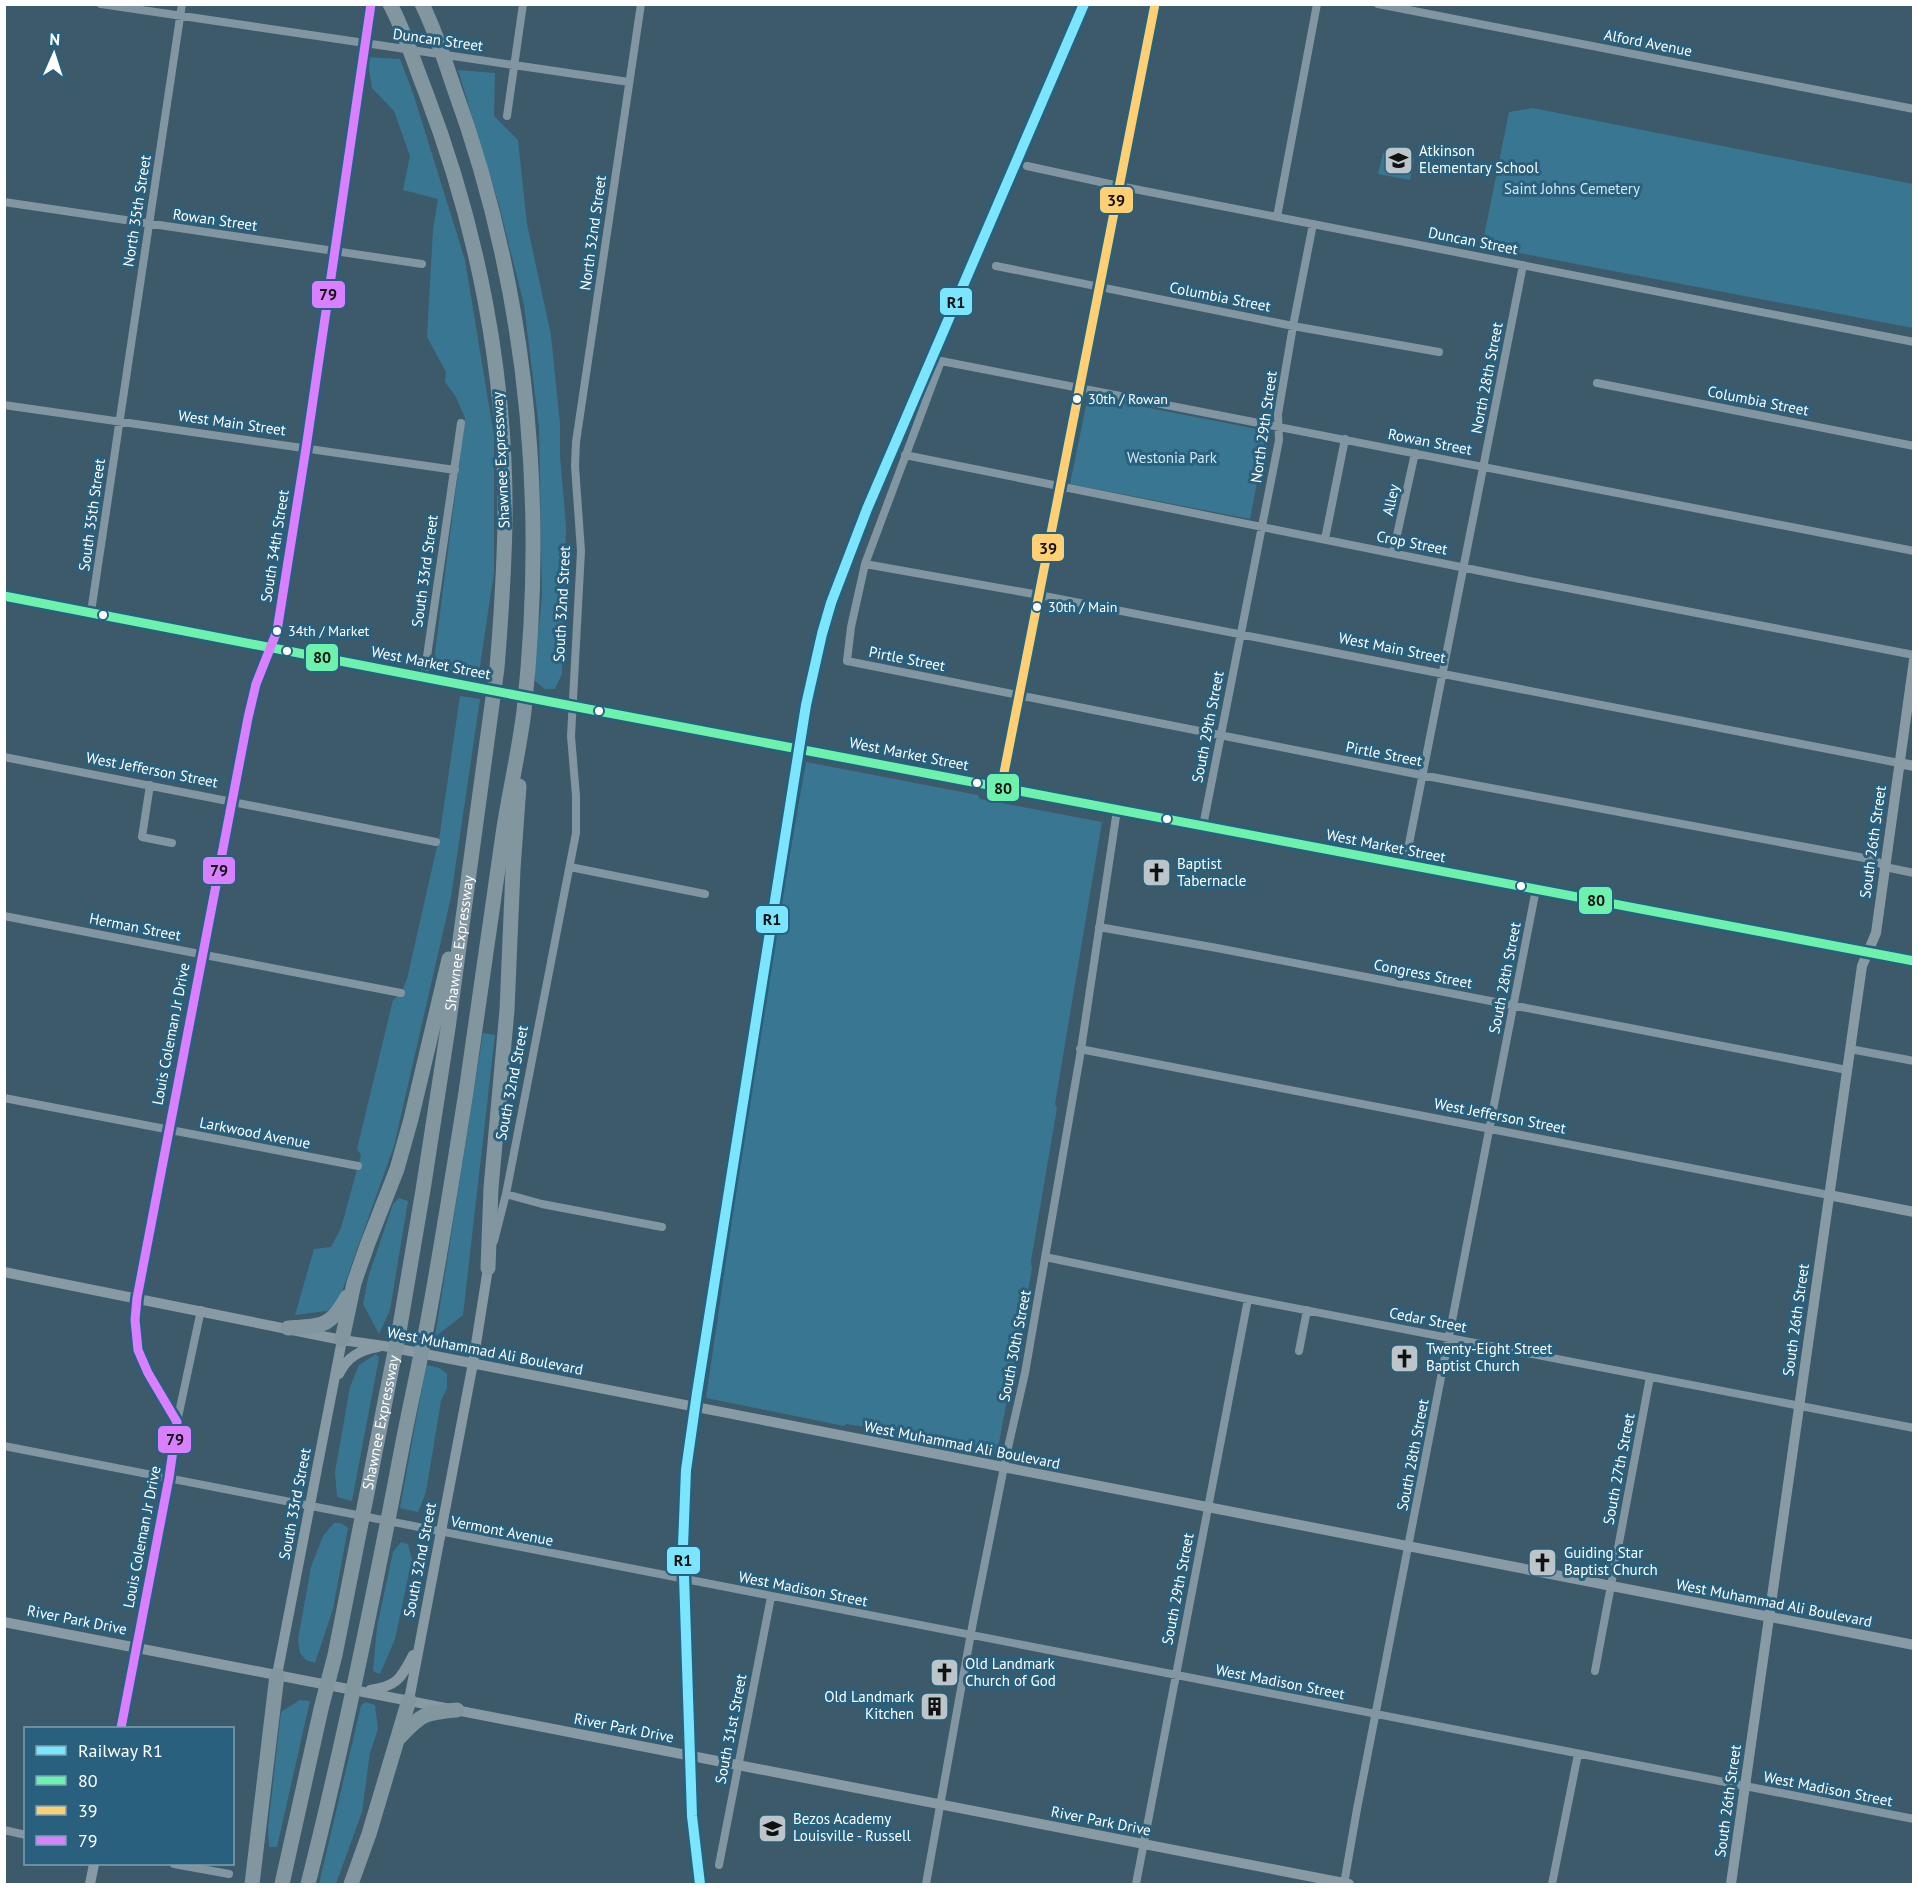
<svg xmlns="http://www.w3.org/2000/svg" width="1918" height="1889" viewBox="0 0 1918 1889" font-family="'PT Sans',sans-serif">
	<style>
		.green { fill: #397692 }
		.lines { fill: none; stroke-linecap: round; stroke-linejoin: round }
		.street { stroke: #8196a0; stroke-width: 8 }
		.secondary { stroke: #889ba5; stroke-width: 10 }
		.highway { stroke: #8296a0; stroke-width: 15 }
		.bus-1-casing { stroke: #28607d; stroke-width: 14 }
		.bus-2-casing { stroke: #28607d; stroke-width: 14 }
		.bus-3-casing { stroke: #28607d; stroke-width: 14 }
		.bus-1 { stroke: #6df2ae; stroke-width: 9 }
		.bus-2 { stroke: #fed073; stroke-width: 9 }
		.bus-3 { stroke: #d880ff; stroke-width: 9 }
		.rail-1-casing { stroke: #28607d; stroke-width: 15 }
		.rail-1 { stroke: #7ae5fd; stroke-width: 10 }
		.bus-dot { fill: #fff; stroke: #28607d; stroke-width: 2 }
		.labels { text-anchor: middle; stroke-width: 6; stroke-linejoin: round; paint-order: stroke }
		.bus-label { font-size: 14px; fill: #fff; stroke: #28607d; text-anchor: start }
		.street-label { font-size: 15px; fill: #fff; stroke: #28607d }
		.poi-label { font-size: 15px; fill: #fff; stroke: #28607d; text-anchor: start }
		.park-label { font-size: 15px; fill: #d0e8f4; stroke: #28607d }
		.line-badge { stroke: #28607d; stroke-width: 2 }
		.pale-badge-label { font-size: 16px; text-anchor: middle; font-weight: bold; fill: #111 }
	</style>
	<rect width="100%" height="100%" fill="#3c5a69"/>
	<path class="green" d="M367 57 400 59 413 93 465 260 494 436V572L479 673 433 668 465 418 456 397 445 382 446 372 427 337 433 229 438 199 403 190 410 156 394 111 372 88Z
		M458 70 495 73 494 116 518 140 527 224 551 335 560 424V456L566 526 562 674 555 689H545L535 681V664L542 596 539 427 524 305 499 205Z
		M1533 108 1913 184V328L1482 246 1509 112Z
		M1383 153 1414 159 1410 180 1378 174Z
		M1088 396 1267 431 1250 519 1070 484Z
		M460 696 480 699 451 897 394 1146 339 1300 327 1311 295 1315 314 1249 331 1247 341 1228 361 1155 357 1149 393 1000 401 993 407 979 440 833Z
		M806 762 978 795 980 799 1102 822 1055 1104 1057 1108 1031 1261 1032 1269 997 1453H994L993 1455 874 1431 870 1428 847 1424 844 1426 706 1398 762 1014Z
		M483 1033 495 1035 463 1315 435 1337Z
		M399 1198 408 1201 390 1310 379 1334 363 1304 368 1278 393 1204Z
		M376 1354 379 1358 352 1501 337 1497 335 1472 350 1387 359 1365Z
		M426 1365 440 1368 447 1374V1388L441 1401 426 1492 418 1512 400 1508Z
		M334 1523H341L348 1528 333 1609 315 1663 306 1660 300 1653 298 1640 311 1567 323 1536Z
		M401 1542 408 1544 412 1559 395 1639 380 1674 373 1671 377 1627 393 1552Z
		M300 1700 310 1701 277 1847H269L268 1828 281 1712Z
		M365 1702 375 1705 378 1729 370 1753 362 1812 336 1884H319L361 1706Z"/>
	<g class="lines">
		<path class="street" d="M101 4 629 82
			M1378 4 1914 109
			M507 116 523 4
			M1027 166 1119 186 1914 342
			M4 202 422 264
			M1277 217 1317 4
			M996 266 1293 326 1439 352
			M1597 383 1914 446
			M4 405 455 470
			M905 455 1520 579 1914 655
			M1325 539 1345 439
			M1914 551 941 361 865 564 851 627 847 661 1421 775 1875 860 1885 867 1914 873
			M1393 553 1415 453
			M865 564 1039 595 1899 763
			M91 612 182 4
			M424 677 461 423
			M4 757 436 842
			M150 785 142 837 172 843
			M1001 788 1155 4
			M1203 826 1279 440 1278 414 1293 326 1313 224
			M1405 864 1523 265
			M570 867 705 894
			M4 916 401 993
			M1099 927 1217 948 1847 1070
			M1080 1049 1829 1195
			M1850 1049 1914 1061
			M4 1098 358 1166
			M506 1194 542 1204 662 1227
			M494 1241 506 1194 576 833V796L571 736 581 551 575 466 576 442 641 4
			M1045 1257 1248 1299 1914 1428
			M1299 1351 1307 1310
			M177 1422 201 1310
			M4 1446 1914 1819
			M1595 1671 1650 1377
			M4 1830 26 1835
			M174 1864 229 1874
			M719 1865 771 1597
			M926 1884 973 1622 1007 1452 1025 1373 1080 1056 1117 810
			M1136 1884 1248 1299
			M1344 1884 1357 1809 1536 889
			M1552 1884 1578 1754"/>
		<path class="secondary" d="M4 596 572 706 1914 961
			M1899 763 1914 766
			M1829 1195 1914 1212
			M4 1272 342 1340 384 1346 1914 1645
			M339 1374C347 1357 360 1350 378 1347
			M4 1622C453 1709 901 1797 1349 1884
			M277 1675 342 1340
			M370 1690C398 1686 401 1678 413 1655
			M409 1700 473 1363 488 1268
			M121 1728 169 1478 177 1422 148 1373 138 1350 135 1320 137 1298 248 718 256 684 277 631 306 448 371 4
			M90 1884 94 1864
			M1731 1884 1862 966 1876 933 1914 660"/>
		<g class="highway">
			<path d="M488 1268 491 1188 507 1010 513 869 519 786"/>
			<path d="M288 1328C321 1326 330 1328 347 1297"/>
			<path d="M342 1340 354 1283 368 1243 397 1169 411 1119 449 959"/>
			<path d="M400 1737C422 1713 426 1713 457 1710"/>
			<path d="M252 1884 277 1675"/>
			<path id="s1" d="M282 1884 321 1709 335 1655 400 1326 423 1190 448 1028 497 668C501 619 504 571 505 523 507 377 478 229 426 93 414 63 405 32 390 4"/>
			<path d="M308 1884C345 1738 375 1590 403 1442 411 1401 420 1361 428 1320 442 1244 454 1168 466 1092 479 1006 490 920 503 834 509 793 519 752 524 711 547 498 527 287 453 85 444 58 435 30 422 4"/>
			<path d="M351 1884 369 1834 409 1700"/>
		</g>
		<defs>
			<path id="bus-1" d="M4 596 572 706 1914 961"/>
			<path id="bus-2" d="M1001 788 1155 4"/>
			<path id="bus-3" d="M121 1728 169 1478 177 1422 148 1373 138 1350 135 1320 137 1298 248 718 256 684 277 631 306 448 371 4"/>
		</defs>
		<use href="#bus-1" class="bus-1-casing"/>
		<use href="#bus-2" class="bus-2-casing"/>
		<use href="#bus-3" class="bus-3-casing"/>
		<use href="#bus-1" class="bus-1"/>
		<use href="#bus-2" class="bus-2"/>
		<use href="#bus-3" class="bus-3"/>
		<defs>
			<path id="rail-1" d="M700 1884 692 1816 683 1546 686 1470 697 1393 806 705 822 634 831 603 867 509 1084 4"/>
		</defs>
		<use href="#rail-1" class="rail-1-casing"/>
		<use href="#rail-1" class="rail-1"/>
	</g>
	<defs>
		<symbol id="school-square" viewBox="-11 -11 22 22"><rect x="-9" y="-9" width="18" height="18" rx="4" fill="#bbc5ca" stroke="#28607d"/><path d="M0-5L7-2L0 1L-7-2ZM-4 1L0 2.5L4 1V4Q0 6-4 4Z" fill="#111"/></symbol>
		<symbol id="church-square" viewBox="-11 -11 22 22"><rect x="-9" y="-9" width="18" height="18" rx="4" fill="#bbc5ca" stroke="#28607d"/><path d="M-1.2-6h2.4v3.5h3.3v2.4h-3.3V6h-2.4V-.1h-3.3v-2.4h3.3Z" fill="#111"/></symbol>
		<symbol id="building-square" viewBox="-11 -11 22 22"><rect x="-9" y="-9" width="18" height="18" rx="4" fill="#bbc5ca" stroke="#28607d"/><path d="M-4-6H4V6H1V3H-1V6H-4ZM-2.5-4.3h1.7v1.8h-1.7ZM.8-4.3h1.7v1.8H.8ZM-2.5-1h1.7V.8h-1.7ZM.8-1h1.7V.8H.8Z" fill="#111"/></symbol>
	</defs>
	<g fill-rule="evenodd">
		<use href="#school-square" x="1382" y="144" width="33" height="33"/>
		<use href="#church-square" x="1140" y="856" width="33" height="33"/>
		<use href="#church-square" x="1388" y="1342" width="33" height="33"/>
		<use href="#church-square" x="1526" y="1546" width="33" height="33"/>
		<use href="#church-square" x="928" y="1656" width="33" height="33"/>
		<use href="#building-square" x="918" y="1690" width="33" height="33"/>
		<use href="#school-square" x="756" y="1812" width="33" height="33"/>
	</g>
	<g class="bus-dot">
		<circle cx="1077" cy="399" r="5"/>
		<circle cx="1037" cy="607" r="5"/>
		<circle cx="103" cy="615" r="5"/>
		<circle cx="277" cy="631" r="5"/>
		<circle cx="287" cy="651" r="5"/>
		<circle cx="599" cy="711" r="5"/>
		<circle cx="977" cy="783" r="5"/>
		<circle cx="1167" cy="819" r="5"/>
		<circle cx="1521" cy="886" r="5"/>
	</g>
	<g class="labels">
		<g class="bus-label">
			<text x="1088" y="404">30th / Rowan</text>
			<text x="1048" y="612">30th / Main</text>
			<text x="288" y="636">34th / Market</text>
		</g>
		<g class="street-label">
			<text transform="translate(438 40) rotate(8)" y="5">Duncan Street</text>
			<text transform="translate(1648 43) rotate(11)" y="5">Alford Avenue</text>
			<text transform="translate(137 211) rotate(-81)" y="5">North 35th Street</text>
			<text transform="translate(215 220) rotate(8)" y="5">Rowan Street</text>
			<text transform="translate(593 233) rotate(-82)" y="5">North 32nd Street</text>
			<text transform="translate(1473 241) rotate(11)" y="5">Duncan Street</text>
			<text transform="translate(1220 297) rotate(11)" y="5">Columbia Street</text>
			<text transform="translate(1487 378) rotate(-79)" y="5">North 28th Street</text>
			<text transform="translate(1758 401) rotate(11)" y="5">Columbia Street</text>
			<text transform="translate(232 423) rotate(8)" y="5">West Main Street</text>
			<text transform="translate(1264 427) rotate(-82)" y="5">North 29th Street</text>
			<text transform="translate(1430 442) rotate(11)" y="5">Rowan Street</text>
			<text transform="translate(501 460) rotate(-93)" y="5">Shawnee Expressway</text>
			<text transform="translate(1391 500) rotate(-78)" y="5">Alley</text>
			<text transform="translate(92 515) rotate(-82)" y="5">South 35th Street</text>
			<text transform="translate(1412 543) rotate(11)" y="5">Crop Street</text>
			<text transform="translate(275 546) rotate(-81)" y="5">South 34th Street</text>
			<text transform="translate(425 571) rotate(-82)" y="5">South 33rd Street</text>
			<text transform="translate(562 604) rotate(-87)" y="5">South 32nd Street</text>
			<text transform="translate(1392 648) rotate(11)" y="5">West Main Street</text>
			<text transform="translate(907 659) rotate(11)" y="5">Pirtle Street</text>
			<text transform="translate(431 663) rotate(11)" y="5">West Market Street</text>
			<text transform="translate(1208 727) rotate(-79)" y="5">South 29th Street</text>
			<text transform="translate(909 754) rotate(11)" y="5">West Market Street</text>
			<text transform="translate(1384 754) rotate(11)" y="5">Pirtle Street</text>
			<text transform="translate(152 770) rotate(11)" y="5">West Jefferson Street</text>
			<text transform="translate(1873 842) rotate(-82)" y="5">South 26th Street</text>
			<text transform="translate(1386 846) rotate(11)" y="5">West Market Street</text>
			<text transform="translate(135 927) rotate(11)" y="5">Herman Street</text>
			<text dy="5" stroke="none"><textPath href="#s1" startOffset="958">Shawnee Expressway</textPath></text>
			<text transform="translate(1423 974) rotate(11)" y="5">Congress Street</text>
			<text transform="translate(1505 978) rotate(-79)" y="5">South 28th Street</text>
			<text transform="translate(171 1034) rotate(-79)" y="5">Louis Coleman Jr Drive</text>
			<text transform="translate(512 1083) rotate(-79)" y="5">South 32nd Street</text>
			<text transform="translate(1500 1116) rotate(11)" y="5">West Jefferson Street</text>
			<text transform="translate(255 1133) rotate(11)" y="5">Larkwood Avenue</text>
			<text transform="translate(1428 1320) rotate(11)" y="5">Cedar Street</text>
			<text transform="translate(1796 1320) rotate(-82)" y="5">South 26th Street</text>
			<text transform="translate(1015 1346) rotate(-79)" y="5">South 30th Street</text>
			<text transform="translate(485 1351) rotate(11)" y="5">West Muhammad Ali Boulevard</text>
			<text dy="5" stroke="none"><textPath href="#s1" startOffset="472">Shawnee Expressway</textPath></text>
			<text transform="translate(962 1445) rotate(11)" y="5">West Muhammad Ali Boulevard</text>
			<text transform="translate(1413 1455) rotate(-79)" y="5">South 28th Street</text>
			<text transform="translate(1619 1469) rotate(-79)" y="5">South 27th Street</text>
			<text transform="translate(295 1504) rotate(-79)" y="5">South 33rd Street</text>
			<text transform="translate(502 1531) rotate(11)" y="5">Vermont Avenue</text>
			<text transform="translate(142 1537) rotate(-79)" y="5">Louis Coleman Jr Drive</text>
			<text transform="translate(420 1560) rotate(-79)" y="5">South 32nd Street</text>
			<text transform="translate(803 1589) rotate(11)" y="5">West Madison Street</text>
			<text transform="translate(1178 1589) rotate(-79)" y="5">South 29th Street</text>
			<text transform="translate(1774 1603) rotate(11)" y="5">West Muhammad Ali Boulevard</text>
			<text transform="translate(77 1620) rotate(11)" y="5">River Park Drive</text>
			<text transform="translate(1280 1682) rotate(11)" y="5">West Madison Street</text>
			<text transform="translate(624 1728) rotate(11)" y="5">River Park Drive</text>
			<text transform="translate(731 1729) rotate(-79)" y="5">South 31st Street</text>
			<text transform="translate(1828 1789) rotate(11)" y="5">West Madison Street</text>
			<text transform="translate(1728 1801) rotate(-82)" y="5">South 26th Street</text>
			<text transform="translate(1101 1821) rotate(11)" y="5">River Park Drive</text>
		</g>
		<g class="poi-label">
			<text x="1419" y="156">Atkinson<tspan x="1419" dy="17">Elementary School</tspan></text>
			<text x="1177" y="869">Baptist<tspan x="1177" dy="17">Tabernacle</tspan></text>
			<text x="1426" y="1354">Twenty-Eight Street<tspan x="1426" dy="17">Baptist Church</tspan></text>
			<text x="1564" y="1558">Guiding Star<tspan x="1564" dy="17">Baptist Church</tspan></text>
			<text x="965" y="1669">Old Landmark<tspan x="965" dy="17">Church of God</tspan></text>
			<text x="914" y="1702" text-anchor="end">Old Landmark<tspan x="914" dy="17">Kitchen</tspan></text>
			<text x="793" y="1824">Bezos Academy<tspan x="793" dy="17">Louisville - Russell</tspan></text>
		</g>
		<g class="park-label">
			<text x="1572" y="194">Saint Johns Cemetery</text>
			<text x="1172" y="463">Westonia Park</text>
		</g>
	</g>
	<g class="line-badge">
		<rect x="1099" y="186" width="35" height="28" rx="6" fill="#fed073"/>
		<rect x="311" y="280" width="35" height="29" rx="6" fill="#d880ff"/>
		<rect x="939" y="287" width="34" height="29" rx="6" fill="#7ae5fd"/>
		<rect x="1031" y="533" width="34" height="29" rx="6" fill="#fed073"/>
		<rect x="305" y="643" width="34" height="29" rx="6" fill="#6df2ae"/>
		<rect x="986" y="773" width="34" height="29" rx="6" fill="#6df2ae"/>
		<rect x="202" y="856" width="34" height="29" rx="6" fill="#d880ff"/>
		<rect x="1578" y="886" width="35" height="29" rx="6" fill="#6df2ae"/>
		<rect x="755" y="905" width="34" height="29" rx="6" fill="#7ae5fd"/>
		<rect x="157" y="1425" width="35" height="29" rx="6" fill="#d880ff"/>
		<rect x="666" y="1546" width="35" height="29" rx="6" fill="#7ae5fd"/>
	</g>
	<g class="pale-badge-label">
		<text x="1116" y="206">39</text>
		<text x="328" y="300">79</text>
		<text x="956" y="308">R1</text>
		<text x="1048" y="554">39</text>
		<text x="322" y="663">80</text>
		<text x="1003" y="794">80</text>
		<text x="219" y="876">79</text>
		<text x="1596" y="906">80</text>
		<text x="772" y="925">R1</text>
		<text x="175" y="1445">79</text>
		<text x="683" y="1566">R1</text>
	</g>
	<rect width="1918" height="1889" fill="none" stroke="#ffffff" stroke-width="12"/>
	<rect x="24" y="1727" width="210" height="138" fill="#28607d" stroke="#7ea0b1" stroke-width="1.5"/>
	<rect x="36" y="1746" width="30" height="9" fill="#7ae5fd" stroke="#7ea0b1" stroke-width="1.5"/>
	<text x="78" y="1757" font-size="18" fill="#ffffff">Railway R1</text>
	<rect x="36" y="1776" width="30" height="9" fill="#6df2ae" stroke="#7ea0b1" stroke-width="1.5"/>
	<text x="78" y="1787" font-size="18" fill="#ffffff">80</text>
	<rect x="36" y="1806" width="30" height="9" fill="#fed073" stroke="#7ea0b1" stroke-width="1.5"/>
	<text x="78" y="1817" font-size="18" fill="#ffffff">39</text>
	<rect x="36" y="1836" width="30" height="9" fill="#d880ff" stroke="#7ea0b1" stroke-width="1.5"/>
	<text x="78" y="1847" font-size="18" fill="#ffffff">79</text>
	<g transform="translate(54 54) rotate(3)" stroke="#28607d" stroke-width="4.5" paint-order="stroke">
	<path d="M0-4.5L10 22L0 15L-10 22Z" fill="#ffffff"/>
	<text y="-9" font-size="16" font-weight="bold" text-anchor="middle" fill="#ffffff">N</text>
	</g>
</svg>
